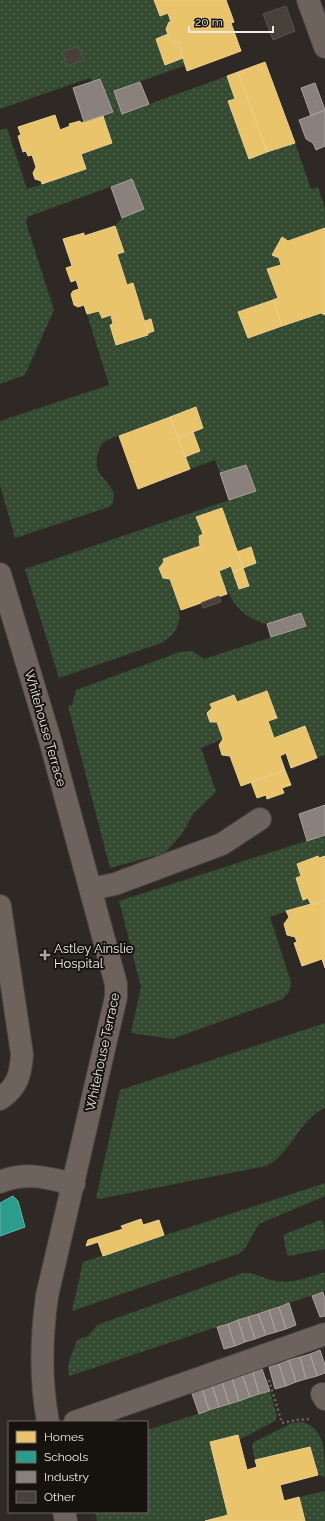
<svg xmlns="http://www.w3.org/2000/svg" width="325" height="1521" viewBox="0 0 325 1521" font-family="Raleway,sans-serif">
	<style>
		.park { fill: url(#park-dots) }
		.homes { fill: #e9c46a; stroke: #ebcf8f }
		.schools { fill: #2a9d8f; stroke: #65b4a8 }
		.industry { fill: #8a817c; stroke: #a8a09b }
		.building { fill: #484139; stroke: #58544f }
		.lines { fill: none; stroke-linecap: round; stroke-linejoin: round }
		.minor-casing { stroke: #484440; stroke-width: 24 }
		.path { stroke: #6f6662; stroke-width: 2.5; stroke-dasharray: 2 3; stroke-linecap: butt }
		.minor { stroke: #6e625d; stroke-width: 22 }
		.poi-dot { fill: #aba6a1; stroke: #16130f; stroke-width: 1.5 }
		.labels { text-anchor: middle; stroke-width: 4; stroke-linejoin: round; paint-order: stroke }
		.street-label { font-size: 13px; fill: #efeae4; stroke: #16130f }
		.poi-label { font-size: 13px; fill: #efeae4; stroke: #16130f; text-anchor: start }
	</style>
	<defs>
		<pattern id="park-dots" width="8" height="8" patternUnits="userSpaceOnUse"><rect width="8" height="8" fill="#344b32"/><path d="M2 2h.1M6 6h.1" fill="none" stroke="#526550" stroke-width="1.8" stroke-linecap="round"/></pattern>
	</defs>
	<rect width="100%" height="100%" fill="#2e2924"/>
	<path class="park" d="M0 0H154L159 16 168 13 171 22H169L166 29 168 34 156 39 165 64 183 58 186 65 114 91 122 114 227 76 235 99 228 102 249 159 295 143 311 189 318 187 325 208V228L288 241 282 237 273 255 279 258 281 265 267 269 278 298 239 312 248 338 321 313 325 315V755L317 758 305 726 274 738 268 721 276 717 267 691 237 702 234 695 211 703 212 708 207 713 210 721 217 722 223 739 201 748 216 792 193 814 182 834 165 853 110 868 68 706 72 705 76 690 180 652 192 651 204 659 306 626 301 613 267 624C238 617 228 596 219 571L231 566 239 589 249 586 243 568 256 563 251 547 237 552 222 508 196 517 203 534 199 536 200 546 163 559 164 562 159 568 163 578 170 579C178 603 190 627 161 643L59 678 25 569 256 491 246 465 220 473 215 460 190 469 185 457 200 451 193 432 203 428 196 407 107 440C101 444 100 447 98 453 92 475 107 477 114 493L113 503 109 507 15 538 0 485V421L109 385 87 314 99 311 102 318 111 315 113 324 110 325 117 345 147 335V333L154 330 151 319 145 321 133 284 127 285 117 254 124 252 115 226 122 218 144 209 132 179 27 217 26 223 54 310 25 375 0 384V130L7 128 27 189 86 170 81 154 112 143 103 116 113 112 100 80 92 82 90 78 0 109Z
		M325 835V856L319 858 318 856 297 864 301 876 296 878 303 899 308 898 310 903 270 917 291 982 289 992 283 999 172 1039 131 1033 141 987 119 901Z
		M325 1023V1108C300 1118 292 1153 266 1166L99 1199 96 1198 120 1090Z
		M325 1183V1196L261 1223C251 1232 250 1247 238 1254L72 1311 83 1262Z
		M320 1220 323 1221 325 1231V1249L289 1256 287 1255 283 1235Z
		M325 1272V1291L69 1376C66 1362 73 1353 77 1340L88 1336 97 1325 243 1273C254 1272 265 1279 276 1281 293 1284 309 1277 325 1272Z
		M270 1391 277 1417 275 1421 239 1440 228 1515 205 1521H97L95 1512H147V1430Z
		M300 1422C325 1425 325 1453 325 1477L318 1475 310 1447 255 1460 252 1446 254 1442 292 1423Z
		M325 1491V1521H305L299 1497Z"/>
	<path class="homes" d="M154 0H226L234 22 231 23 241 51 187 71 178 42 170 40 166 29 169 22H171L168 13 160 16Z
		M168 34 170 40 178 42 183 58 165 65 156 39Z
		M265 62 295 143 267 152 238 72Z
		M238 72 267 152 249 159 228 101 235 99 227 76Z
		M55 115 60 130 70 126 69 124 80 121 81 123 103 116 112 143 81 154 86 169 42 184 41 181 35 179 33 173 36 167 32 155 28 156 26 151 23 152 18 136 21 135 18 127Z
		M115 226 124 252 117 254 127 285 133 283 148 333V335L116 345 110 325 113 324 111 315 102 318 99 311 87 314 84 305 78 307 74 305 71 294 73 291 79 289 76 280 71 282 66 268 72 266 63 239 84 233V236Z
		M325 228V315L321 313 282 326 273 300 278 298 267 269 281 265 279 258 272 255 282 237 288 241Z
		M273 300 282 326 248 338 238 312Z
		M151 319 154 331 148 333 145 321Z
		M196 407 203 428 178 438 170 417Z
		M170 417 190 469 138 489 119 436Z
		M193 432 200 451 185 457 178 438Z
		M222 508 243 568 233 572 231 566 219 571 227 594 181 610 170 579 163 578 159 568 164 562 163 559 200 546 199 536 203 534 196 517Z
		M251 547 256 563 243 568 237 552Z
		M243 568 249 586 239 589 233 572Z
		M267 691 277 718 268 721 274 738 305 726 317 758 291 768 286 753 280 756 285 770 241 786 230 756 222 755 219 745 223 739 217 722H210L207 713 212 708 210 704 234 695 237 702Z
		M285 770 291 785 282 788 284 793 267 799 266 795 257 798 251 782Z
		M318 856 319 858 325 856V900L311 905 308 898 303 900 296 878 301 876 297 864Z
		M325 900V968L322 959 302 966 294 943 297 942 295 937 287 935 284 924 289 917 286 911Z
		M141 1219 143 1225 159 1220 164 1235 103 1256 98 1242 86 1246 88 1240 123 1229 121 1226Z
		M238 1435 247 1470 257 1467 255 1460 310 1447 318 1475 280 1485 284 1501 299 1497 305 1521H205L228 1515 210 1442Z"/>
	<path class="schools" d="M13 1196 18 1201 25 1227 0 1236V1203Z"/>
	<path class="industry" d="M100 79 113 112 84 122 73 88Z
		M140 82 149 104 122 114 114 91Z
		M315 83 325 110 311 116 301 88Z
		M325 110V146L316 150 313 143 306 139 299 120Z
		M132 179 144 209 122 218 111 187Z
		M246 465 256 491 229 500 220 473Z
		M301 613 306 626 271 637 267 624Z
		M325 805V835L307 841 299 814Z
		M323 1292 325 1299V1316L320 1317 312 1296Z
		M289 1303 296 1325 286 1329 279 1307Z
		M279 1307 286 1329 276 1332 269 1310Z
		M269 1310 276 1332 266 1335 258 1314Z
		M258 1314 266 1335 255 1339 248 1317Z
		M248 1317 255 1339 245 1342 238 1320Z
		M238 1320 245 1342 235 1346 228 1324Z
		M228 1324 235 1346 224 1349 217 1327Z
		M320 1350 325 1365V1373L317 1376 310 1354Z
		M310 1354 317 1376 306 1379 300 1357Z
		M300 1357 306 1379 296 1382 289 1360Z
		M289 1360 296 1382 286 1386 279 1364Z
		M279 1364 286 1386 275 1389 269 1367Z
		M262 1369 270 1391 259 1394 253 1372Z
		M253 1372 259 1394 250 1397 242 1375Z
		M242 1375 250 1397 239 1401 232 1378Z
		M232 1378 239 1401 229 1404 222 1382Z
		M222 1382 229 1404 219 1407 212 1385Z
		M212 1385 219 1407 209 1410 202 1388Z
		M202 1388 209 1410 199 1414 191 1391Z"/>
	<path class="building" d="M286 6 295 31 273 40 263 14Z
		M78 46 84 60 67 66 62 52Z
		M219 596 221 602 203 608 201 603Z"/>
	<g class="lines">
		<defs>
			<path id="minor" d="M308 0 325 47
				M0 574 50 740 116 984V997L47 1296C41 1339 40 1379 48 1422
				M91 889 115 884 222 844 260 819
				M0 906 22 1054C21 1074 17 1088 0 1099
				M0 1182C25 1171 48 1178 74 1184
				M322 1394 325 1399
				M75 1422 325 1334
				M64 1512 66 1521"/>
		</defs>
		<use href="#minor" class="minor-casing"/>
		<path class="path" d="M269 1380 282 1423 297 1420 309 1419"/>
		<use href="#minor" class="minor"/>
	</g>
	<path class="poi-dot" d="M43 949h4v4h4v4h-4v4h-4v-4h-4v-4h4z"/>
	<g class="labels">
		<g class="street-label">
			<text transform="translate(46 728) rotate(74)" y="5">Whitehouse Terrace</text>
			<text transform="translate(102 1052) rotate(-78)" y="5">Whitehouse Terrace</text>
		</g>
		<g class="poi-label">
			<text x="54" y="953">Astley Ainslie<tspan x="54" dy="15">Hospital</tspan></text>
		</g>
	</g>
	<rect x="8" y="1421" width="140" height="92" fill="#16130f" stroke="#6d6964"/>
	<rect x="16" y="1431" width="20" height="12" fill="#e9c46a" stroke="#6d6964"/>
	<text x="44" y="1441" font-size="12" fill="#efeae4">Homes</text>
	<rect x="16" y="1451" width="20" height="12" fill="#2a9d8f" stroke="#6d6964"/>
	<text x="44" y="1461" font-size="12" fill="#efeae4">Schools</text>
	<rect x="16" y="1471" width="20" height="12" fill="#8a817c" stroke="#6d6964"/>
	<text x="44" y="1481" font-size="12" fill="#efeae4">Industry</text>
	<rect x="16" y="1491" width="20" height="12" fill="#484139" stroke="#6d6964"/>
	<text x="44" y="1501" font-size="12" fill="#efeae4">Other</text>
	<path d="M189 26v6h84v-6" fill="none" stroke="#efeae4" stroke-width="2"/>
	<text x="195" y="26" font-size="12" fill="#efeae4" stroke="#16130f" stroke-width="3" paint-order="stroke">20 m</text>
</svg>
